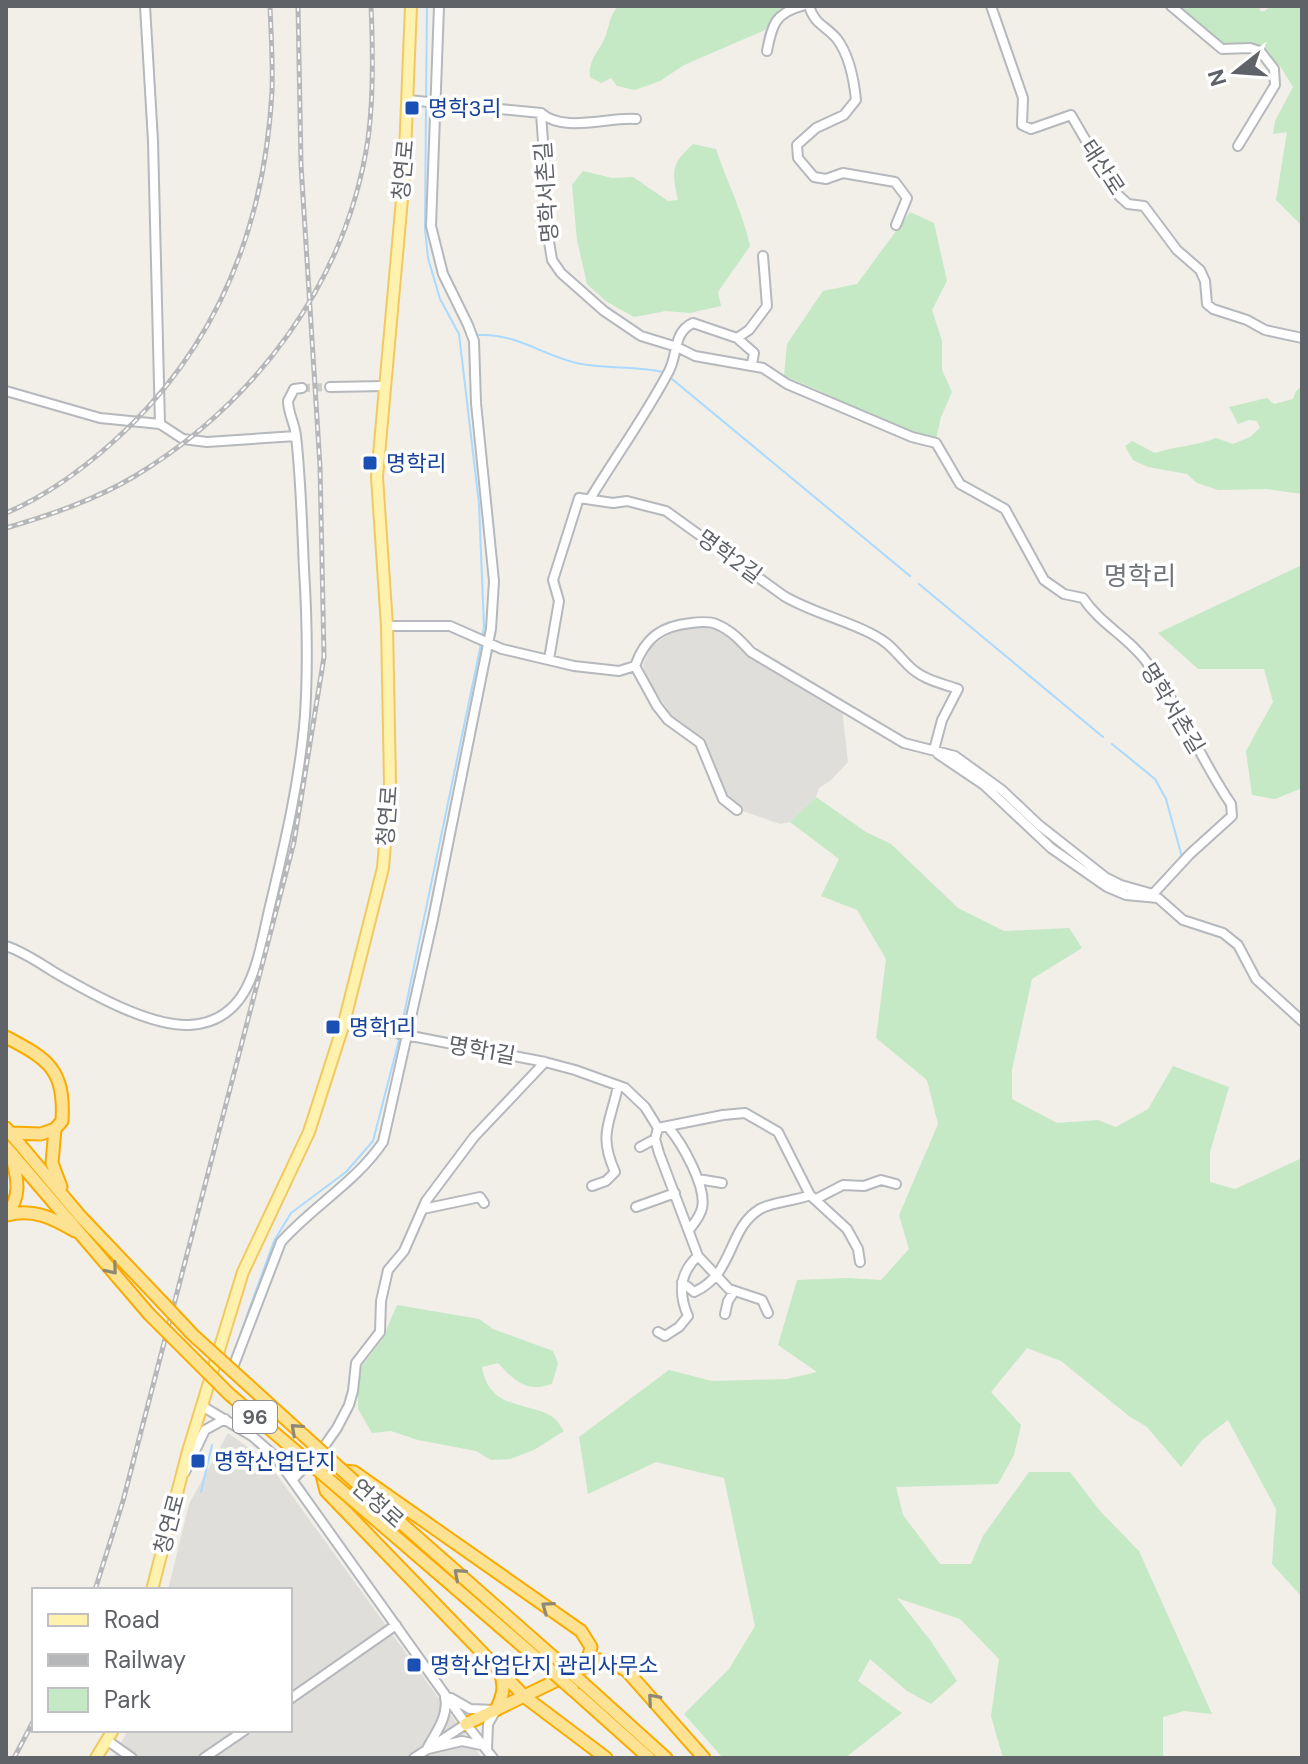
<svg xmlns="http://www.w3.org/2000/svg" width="1308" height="1764" viewBox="0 0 1308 1764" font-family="'DM Sans','Noto Sans KR',sans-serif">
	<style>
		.industrial { fill: #e0deda }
		.green { fill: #c5e8c5 }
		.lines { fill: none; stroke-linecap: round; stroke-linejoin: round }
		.stream { stroke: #aadaff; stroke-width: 2 }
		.minor-tunnel { stroke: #ccccc8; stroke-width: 8; stroke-dasharray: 8 4; stroke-linecap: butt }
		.minor-casing { stroke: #b5b8bc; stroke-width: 12 }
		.major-casing { stroke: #f2c960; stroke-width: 14 }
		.highway-casing { stroke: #f9ab00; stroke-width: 15 }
		.minor { stroke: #fff; stroke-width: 8 }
		.major { stroke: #fff2af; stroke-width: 10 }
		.highway { stroke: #fde293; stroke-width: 11 }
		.rail-casing { stroke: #b6b7b8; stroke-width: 5 }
		.rail { stroke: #fff; stroke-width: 2; stroke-dasharray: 6; stroke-linecap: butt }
		.highway-bridge-casing { stroke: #f9ab00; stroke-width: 15; stroke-linecap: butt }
		.highway-bridge { stroke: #fde293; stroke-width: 11 }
		.oneway { stroke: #8e8975 }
		.transit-dot { fill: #1a4fb4; stroke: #fff; stroke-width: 3 }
		.labels { text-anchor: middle; stroke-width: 7; stroke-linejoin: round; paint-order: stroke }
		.shield { fill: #fff; stroke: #8f9295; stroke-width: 2 }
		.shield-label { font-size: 20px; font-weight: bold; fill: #5f6368 }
		.transit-label { font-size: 22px; fill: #164399; stroke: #fff; text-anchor: start }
		.street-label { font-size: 22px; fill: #5f6368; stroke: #fff }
		.quarter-label { font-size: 26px; fill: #70757a; stroke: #fff }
	</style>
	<rect width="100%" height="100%" fill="#f1efe8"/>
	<path class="industrial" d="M707 624 722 630 842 709 848 762 830 781 819 788 816 797 790 822 780 824 743 811 727 799 712 756 703 739 673 717 650 684 643 665 651 647 673 631Z
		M228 1433 267 1461 482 1758H113L128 1730H290V1590H168L189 1504Z"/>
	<path class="green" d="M618 6H791L779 9 765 30 684 65 660 81 635 90 617 86 611 78 601 83 590 77C588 59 600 51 606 35 610 23 609 17 618 6Z
		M1175 6H1260V11H1265L1270 6H1299L1302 10V226L1276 200 1287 132 1273 134 1275 121 1293 87 1280 66 1261 48 1221 45Z
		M693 144 716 149C727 182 743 213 750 246L718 292 721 306 690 313 666 311 634 317 607 302 587 284 577 240 572 185 583 171 612 178 633 177 668 201 678 200C672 172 670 165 693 144Z
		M910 212 934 223 947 281 932 310 942 341V370L952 392 941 417 936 439C883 426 835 395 784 376L787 344 823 291 857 284Z
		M1302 386V494L1266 489 1218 490 1197 483 1187 474 1148 467 1133 460 1125 446 1132 441 1155 453C1176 446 1196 446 1216 438L1233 444 1250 437 1260 428 1257 421 1249 420 1238 424 1229 407 1267 398 1274 404 1293 399 1296 391Z
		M1302 565V788L1275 799 1252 795 1246 751 1273 702 1264 669H1198L1158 633Z
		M816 797 866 832 891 844 958 908 1004 931 1069 928 1082 948 1032 979 1012 1070V1099L1057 1123 1098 1120 1116 1127 1148 1109 1173 1066 1229 1087 1210 1152V1182L1235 1189 1302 1158V1597L1272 1564 1276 1509 1228 1420 1202 1440 1181 1467 1147 1427 1129 1416 1061 1361 1027 1348 991 1392 1021 1425 1014 1455 998 1484 896 1487 903 1515 940 1564H971L983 1536 1029 1472H1070L1100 1511 1139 1551 1212 1714 1184 1711 1163 1717V1758H1003L991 1716 999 1659 960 1619 897 1598 930 1640 957 1681 931 1704 907 1691 870 1659 858 1681 902 1713 845 1758H723L684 1714 729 1669 755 1626 724 1478 656 1462 588 1494 579 1437 669 1370 712 1381 787 1379 817 1372 778 1345 797 1280 848 1278 881 1280 909 1249 899 1215 938 1124 927 1080 876 1038 886 959 857 910 821 896 839 859 790 822Z
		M397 1305 479 1319 493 1329 553 1351 558 1363 552 1384C526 1393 515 1381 498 1363L482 1367C489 1409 523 1401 551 1416 557 1419 560 1426 564 1431L534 1450 510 1459 491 1460 476 1451 418 1440 391 1431 372 1433 358 1409V1380L362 1366 382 1340Z"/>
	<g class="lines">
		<path class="stream" d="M426 98 427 6
			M426 104 425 229 428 258 440 299 459 334 479 504 484 627 482 638
			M479 335C517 333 545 357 581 364 608 369 636 366 663 372
			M672 379 910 576
			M919 584 1103 737
			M1112 744 1155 779 1166 799 1182 857
			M401 1029 481 644
			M240 1335 274 1241 291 1213 346 1172 373 1141 400 1036
			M201 1492 212 1445"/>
		<path class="minor-tunnel" d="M302 388 330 387"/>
		<defs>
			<path id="minor" d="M809 6C815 25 825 25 837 39 849 55 854 80 856 100L844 115 816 128 797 145 798 158 814 177 826 179 843 173 895 182 907 198 896 225
				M991 6 1023 98 1022 125 1031 129 1071 115 1117 194 1128 204 1144 206 1177 250 1200 270 1205 281 1207 304 1213 309 1247 320 1265 330 1302 338
				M1171 6 1222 49 1250 48 1260 51 1274 69 1275 85 1238 146
				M767 51C772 25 775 13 802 6
				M408 100 541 113 546 184 545 217 552 260 561 273 604 311 641 336 677 347 695 356 763 368 787 384 912 437 936 443 960 484 1005 509 1044 580 1064 594 1083 598C1101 625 1130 638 1148 664 1181 708 1200 759 1231 804L1232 816 1190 854 1153 894
				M541 113C564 133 606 117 636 119
				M737 338 749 330 767 306 763 256
				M330 387 386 386
				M6 391 100 418 160 424 153 141 145 6
				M160 424 183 439 207 442 296 436
				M590 499C616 456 646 415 669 371 678 354 673 332 693 323L737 338 754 353 752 364
				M387 626H450L502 649 574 666 619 671 635 666 657 706 668 720 700 743 723 799 737 810
				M549 659 559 601 553 580 579 498 613 503 627 501 666 511 784 596C811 612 842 619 870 633 890 643 893 650 908 665 921 679 940 683 958 689L942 720 934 750
				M635 666C645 638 661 626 691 623 699 622 709 621 716 624 731 630 741 641 751 652L904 743 955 756 1002 790 1039 825 1105 877 1121 885 1153 894 1152 897
				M938 754 984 785 1051 848 1107 887 1126 895 1158 898 1183 920 1223 933 1238 945 1256 979 1302 1021
				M6 946C24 952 38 962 54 972 89 992 147 1026 189 1025 253 1022 258 955 270 906 285 843 300 780 305 715 308 667 307 617 304 569 302 525 301 480 296 436 295 424 288 413 288 401L294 389 302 388
				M344 1023 545 1062 575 1070 625 1088 645 1107 658 1128 655 1139 659 1153 698 1256 729 1289 762 1300 768 1313
				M668 1127C682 1143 707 1187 702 1208 700 1217 694 1223 689 1230
				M658 1128 723 1115 745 1113 778 1132 810 1195 847 1229 858 1249 860 1262
				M640 1147 655 1139
				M698 1179 722 1183
				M592 1186 606 1181 615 1172C598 1134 610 1124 618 1086
				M816 1199 843 1185 864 1186 881 1180 896 1184
				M636 1207 675 1193
				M423 1209 480 1197 484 1203
				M682 1282 694 1292C735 1274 727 1229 760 1209 771 1202 796 1201 810 1195
				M725 1314 728 1301 734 1292
				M658 1332 665 1336 679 1327 688 1316C678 1293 680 1272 698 1256
				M232 1370 281 1242C313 1206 356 1182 383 1142L433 919 491 629 494 581 476 403 474 341 468 325 443 274 431 226 439 6
				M202 1406 252 1436 275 1456 466 1724 493 1758
				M185 1472 205 1430 225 1419
				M293 1479 323 1448 337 1428 349 1405 353 1391 356 1363 380 1332 381 1301 388 1270 404 1251 426 1201 474 1137 545 1062
				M451 1698 470 1709 496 1710 488 1724 487 1750
				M290 1699 396 1625
				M108 1741 132 1758
				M427 1749C435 1733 449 1717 445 1697
				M428 1749 462 1741 481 1745
				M204 1758 245 1730
				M414 1758 466 1724"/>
			<path id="major" d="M152 1590 188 1451 243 1272 309 1132 344 1023 383 868 390 783 387 626 377 477 404 177 411 6
				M96 1758 113 1730"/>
			<path id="highway" d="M6 1037C48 1059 65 1069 62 1121L55 1129
				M6 1128 81 1217 162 1302
				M10 1133 41 1134 55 1129 52 1163 61 1187
				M6 1147 149 1314
				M12 1157C18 1180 21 1196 7 1215 33 1208 53 1218 75 1231
				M343 1471 354 1472 581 1631 591 1647 587 1664
				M322 1475 326 1491 525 1697 606 1758
				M375 1500 560 1663
				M368 1513 548 1668
				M584 1684 666 1758
				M573 1690 649 1758
				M496 1710C502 1697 506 1687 500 1673
				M466 1724 599 1660 611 1662 627 1671 704 1758"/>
		</defs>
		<use href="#minor" class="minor-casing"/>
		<use href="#major" class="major-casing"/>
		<use href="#highway" class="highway-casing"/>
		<use href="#minor" class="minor"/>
		<use href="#major" class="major"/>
		<use href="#highway" class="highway"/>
		<defs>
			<path id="rail" d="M6 513C53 493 94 461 130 426 223 334 265 220 272 91 273 63 271 34 270 6
				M6 528C50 515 95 500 135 476 256 403 347 281 368 139 374 95 373 50 371 6
				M95 1590 123 1501 294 842 324 657 320 466 301 165 298 6
				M14 1758 34 1720"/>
		</defs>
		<use href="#rail" class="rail-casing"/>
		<use href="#rail" class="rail"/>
		<defs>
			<path id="highway-bridge" d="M162 1302 193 1335 375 1500
				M149 1314 229 1394 368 1513
				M560 1663 584 1684
				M548 1668 573 1690"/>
		</defs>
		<use href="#highway-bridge" class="highway-bridge-casing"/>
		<use href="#highway-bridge" class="highway-bridge"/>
	</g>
	<defs><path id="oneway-chevron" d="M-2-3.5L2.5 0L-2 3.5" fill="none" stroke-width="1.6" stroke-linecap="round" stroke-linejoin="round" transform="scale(2)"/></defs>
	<g class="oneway">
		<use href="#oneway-chevron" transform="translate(112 1269) rotate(50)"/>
		<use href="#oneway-chevron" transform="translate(296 1429) rotate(-138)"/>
		<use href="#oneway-chevron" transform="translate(459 1574) rotate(-139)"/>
		<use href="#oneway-chevron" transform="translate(547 1607) rotate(-144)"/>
		<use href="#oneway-chevron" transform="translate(653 1699) rotate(-131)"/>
	</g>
	<g class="transit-dot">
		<rect x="404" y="100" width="16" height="16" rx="4"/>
		<rect x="362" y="455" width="16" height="16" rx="4"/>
		<rect x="325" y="1019" width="16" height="16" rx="4"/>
		<rect x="190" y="1453" width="16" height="16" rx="4"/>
		<rect x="406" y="1657" width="16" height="16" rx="4"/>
	</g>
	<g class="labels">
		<rect class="shield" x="233" y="1401" width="44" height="32" rx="6"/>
		<g class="shield-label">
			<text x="255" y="1424">96</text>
		</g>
		<g class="transit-label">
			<text x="428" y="116">명학3리</text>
			<text x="386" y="471">명학리</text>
			<text x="349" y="1035">명학1리</text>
			<text x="214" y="1469">명학산업단지</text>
			<text x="430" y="1673">명학산업단지 관리사무소</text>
		</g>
		<g class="street-label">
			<text transform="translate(1103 167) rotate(57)" y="8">태산로</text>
			<text transform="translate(403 170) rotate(-85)" y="8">청연로</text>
			<text transform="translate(546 192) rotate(-94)" y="8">명학서촌길</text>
			<text transform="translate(730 556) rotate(36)" y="8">명학2길</text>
			<text transform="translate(1173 708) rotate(59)" y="8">명학서촌길</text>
			<text transform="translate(387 816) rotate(-86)" y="8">청연로</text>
			<text transform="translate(482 1050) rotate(10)" y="8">명학1길</text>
			<text transform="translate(378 1503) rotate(42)" y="8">연청로</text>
			<text transform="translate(169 1524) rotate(-75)" y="8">청연로</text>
		</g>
		<g class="quarter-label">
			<text x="1140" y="585">명학리</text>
		</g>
	</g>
	<rect width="1308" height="1764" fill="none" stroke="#5f6368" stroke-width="16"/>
	<rect x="32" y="1588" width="260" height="144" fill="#ffffff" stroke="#bfc1c3" stroke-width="2"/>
	<rect x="48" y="1614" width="40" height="12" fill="#fff2af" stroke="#bfc1c3" stroke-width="2"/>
	<text x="104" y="1628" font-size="24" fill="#5f6368">Road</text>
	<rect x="48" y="1654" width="40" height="12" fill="#b6b7b8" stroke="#bfc1c3" stroke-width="2"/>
	<text x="104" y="1668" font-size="24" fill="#5f6368">Railway</text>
	<rect x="48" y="1688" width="40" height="24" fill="#c5e8c5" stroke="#bfc1c3" stroke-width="2"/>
	<text x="104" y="1708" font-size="24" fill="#5f6368">Park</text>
	<g transform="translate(1236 72) rotate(253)" stroke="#ffffff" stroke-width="6" paint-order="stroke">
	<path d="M0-6L14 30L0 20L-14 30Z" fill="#5f6368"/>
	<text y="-12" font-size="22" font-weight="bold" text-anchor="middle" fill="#5f6368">N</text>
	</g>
</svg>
